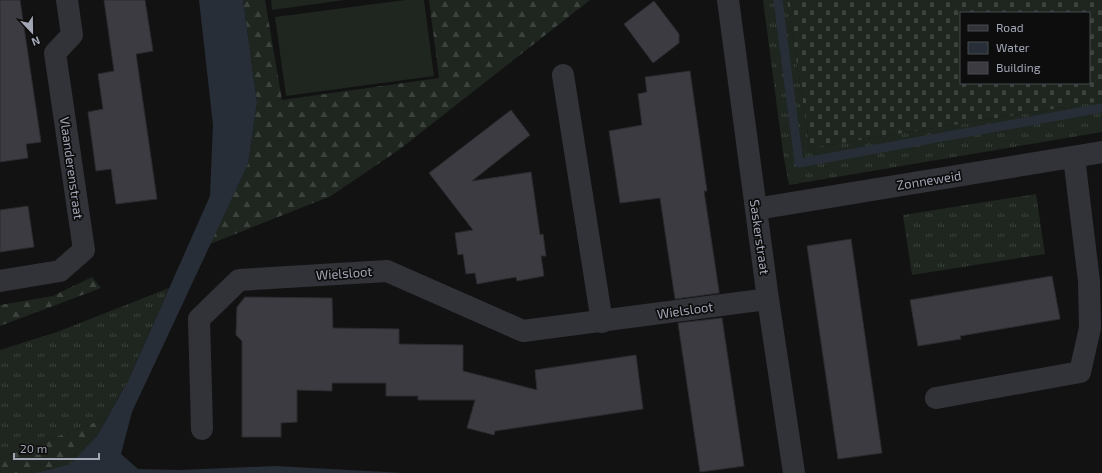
<svg xmlns="http://www.w3.org/2000/svg" width="1102" height="473" viewBox="0 0 1102 473" font-family="'Exo 2',sans-serif">
	<style>
		.grass { fill: url(#grass-tufts) }
		.forest { fill: url(#forest-firs) }
		.cemetery { fill: url(#cemetery-stones); fill-rule: evenodd }
		.garden { fill: #1e261f }
		.water { fill: #282e37 }
		.lines { fill: none; stroke-linecap: round; stroke-linejoin: round }
		.stream { stroke: #282e37; stroke-width: 9 }
		.building { fill: #3c3b41; stroke: #2c2b2f }
		.minor { stroke: #323338; stroke-width: 22 }
		.labels { text-anchor: middle; stroke-width: 3.5; stroke-linejoin: round; paint-order: stroke }
		.street-label { font-size: 13px; fill: #a2a6b5; stroke: #0d0d0e }
	</style>
	<defs>
		<pattern id="grass-tufts" width="24" height="20" patternUnits="userSpaceOnUse"><rect width="24" height="20" fill="#1e261f"/><path d="M3 7l-1-3M5 7V3M7 7l1-3M15 17l-1-3M17 17v-4M19 17l1-3" fill="none" stroke="#3c423d"/></pattern>
		<pattern id="forest-firs" width="22" height="20" patternUnits="userSpaceOnUse"><rect width="22" height="20" fill="#1e261f"/><path d="M5 1l3.5 6h-7zM16 11l3.5 6h-7z" fill="#3c423d"/></pattern>
		<pattern id="cemetery-stones" width="16" height="16" patternUnits="userSpaceOnUse"><rect width="16" height="16" fill="#1e261f"/><path d="M2 7V4a2 2 0 0 1 4 0v3zM10 15v-3a2 2 0 0 1 4 0v3z" fill="#3c423d"/></pattern>
	</defs>
	<rect width="100%" height="100%" fill="#121213"/>
	<path class="grass" d="M763 0H787L810 148 1102 101V132L789 185 783 153Z
		M1036 194 1045 254 912 275 903 215Z
		M169 288 128 381 107 418 0 458V350L57 332Z"/>
	<path class="forest" d="M243 0H265L282 100 439 78 429 0H590L400 149 331 196 210 244 248 164 257 102Z
		M92 277 101 288 0 326V305L53 296Z
		M107 418 97 436 70 464 36 473H0V458Z"/>
	<path class="cemetery" d="M787 0H1102V101L810 148ZM961 13H1089V83H961Z"/>
	<path class="garden" d="M271 0H345L272 10Z
		M405 0H424L434 76 286 96 275 17Z"/>
	<path class="water" d="M199 0H243L257 102 248 164 132 412 121 454 138 469 180 470 275 466 404 473H36L70 464 97 436 128 381 210 196 213 125Z"/>
	<g class="lines">
		<path class="stream" d="M778 0 799 163 1102 108"/>
	</g>
	<path class="building" d="M0 0H20L41 142 26 144 28 158 0 162Z
		M104 0H145L153 51 136 54 157 199 116 204 111 169 96 171 88 112 103 109 98 74 114 71Z
		M654 1 679 34V43L653 63 624 24Z
		M690 71 707 191H704L719 291V293L675 299 660 198 620 203 609 131 642 125 638 94 647 92 645 77Z
		M511 110 530 135 472 181 531 172 540 235 543 234 546 256H541L544 276 517 281 516 277 477 284 475 273 466 274 463 254 458 255 455 233 473 230 429 173Z
		M28 206 34 247 0 252V210Z
		M851 239 882 453 838 459 807 246Z
		M1052 276 1060 319 960 336 961 339 918 346 910 300Z
		M245 297 332 298 333 328 399 329V344L463 345V371L537 390 535 370 636 355 643 409 495 431 494 435 467 428 475 400H418V396H386V383H332V391L297 390V422L281 423V437H242V341L236 335 237 307Z
		M722 318 744 466 700 472 678 323Z"/>
	<g class="lines">
		<path class="minor" d="M728 0 768 299 794 473
			M563 75 602 322
			M756 209 1102 152
			M0 281 60 271 84 250 55 53 72 35 67 0
			M936 398 1080 372 1090 328 1089 281 1074 157
			M202 429 199 319 239 280 387 271 523 331 768 299"/>
	</g>
	<g class="labels">
		<g class="street-label">
			<text transform="translate(72 168) rotate(82)" y="5">Vlaanderenstraat</text>
			<text transform="translate(929 180) rotate(-9)" y="5">Zonneweid</text>
			<text transform="translate(760 237) rotate(82)" y="5">Saskerstraat</text>
			<text transform="translate(344 273) rotate(-4)" y="5">Wielsloot</text>
			<text transform="translate(685 310) rotate(-8)" y="5">Wielsloot</text>
		</g>
	</g>
	<rect x="960" y="12" width="130" height="72" fill="#0d0d0e" stroke="#494a51"/>
	<rect x="968" y="25" width="20" height="6" fill="#323338" stroke="#494a51"/>
	<text x="996" y="32" font-size="12" fill="#a2a6b5">Road</text>
	<rect x="968" y="42" width="20" height="12" fill="#282e37" stroke="#494a51"/>
	<text x="996" y="52" font-size="12" fill="#a2a6b5">Water</text>
	<rect x="968" y="62" width="20" height="12" fill="#3c3b41" stroke="#494a51"/>
	<text x="996" y="72" font-size="12" fill="#a2a6b5">Building</text>
	<g transform="translate(32 32) rotate(158)" stroke="#0d0d0e" stroke-width="3" paint-order="stroke">
	<path d="M0-3L7 15L0 10L-7 15Z" fill="#a2a6b5"/>
	<text y="-6" font-size="11" font-weight="bold" text-anchor="middle" fill="#a2a6b5">N</text>
	</g>
	<path d="M14 453v6h85v-6" fill="none" stroke="#a2a6b5" stroke-width="2"/>
	<text x="20" y="453" font-size="12" fill="#a2a6b5" stroke="#0d0d0e" stroke-width="3" paint-order="stroke">20 m</text>
</svg>
